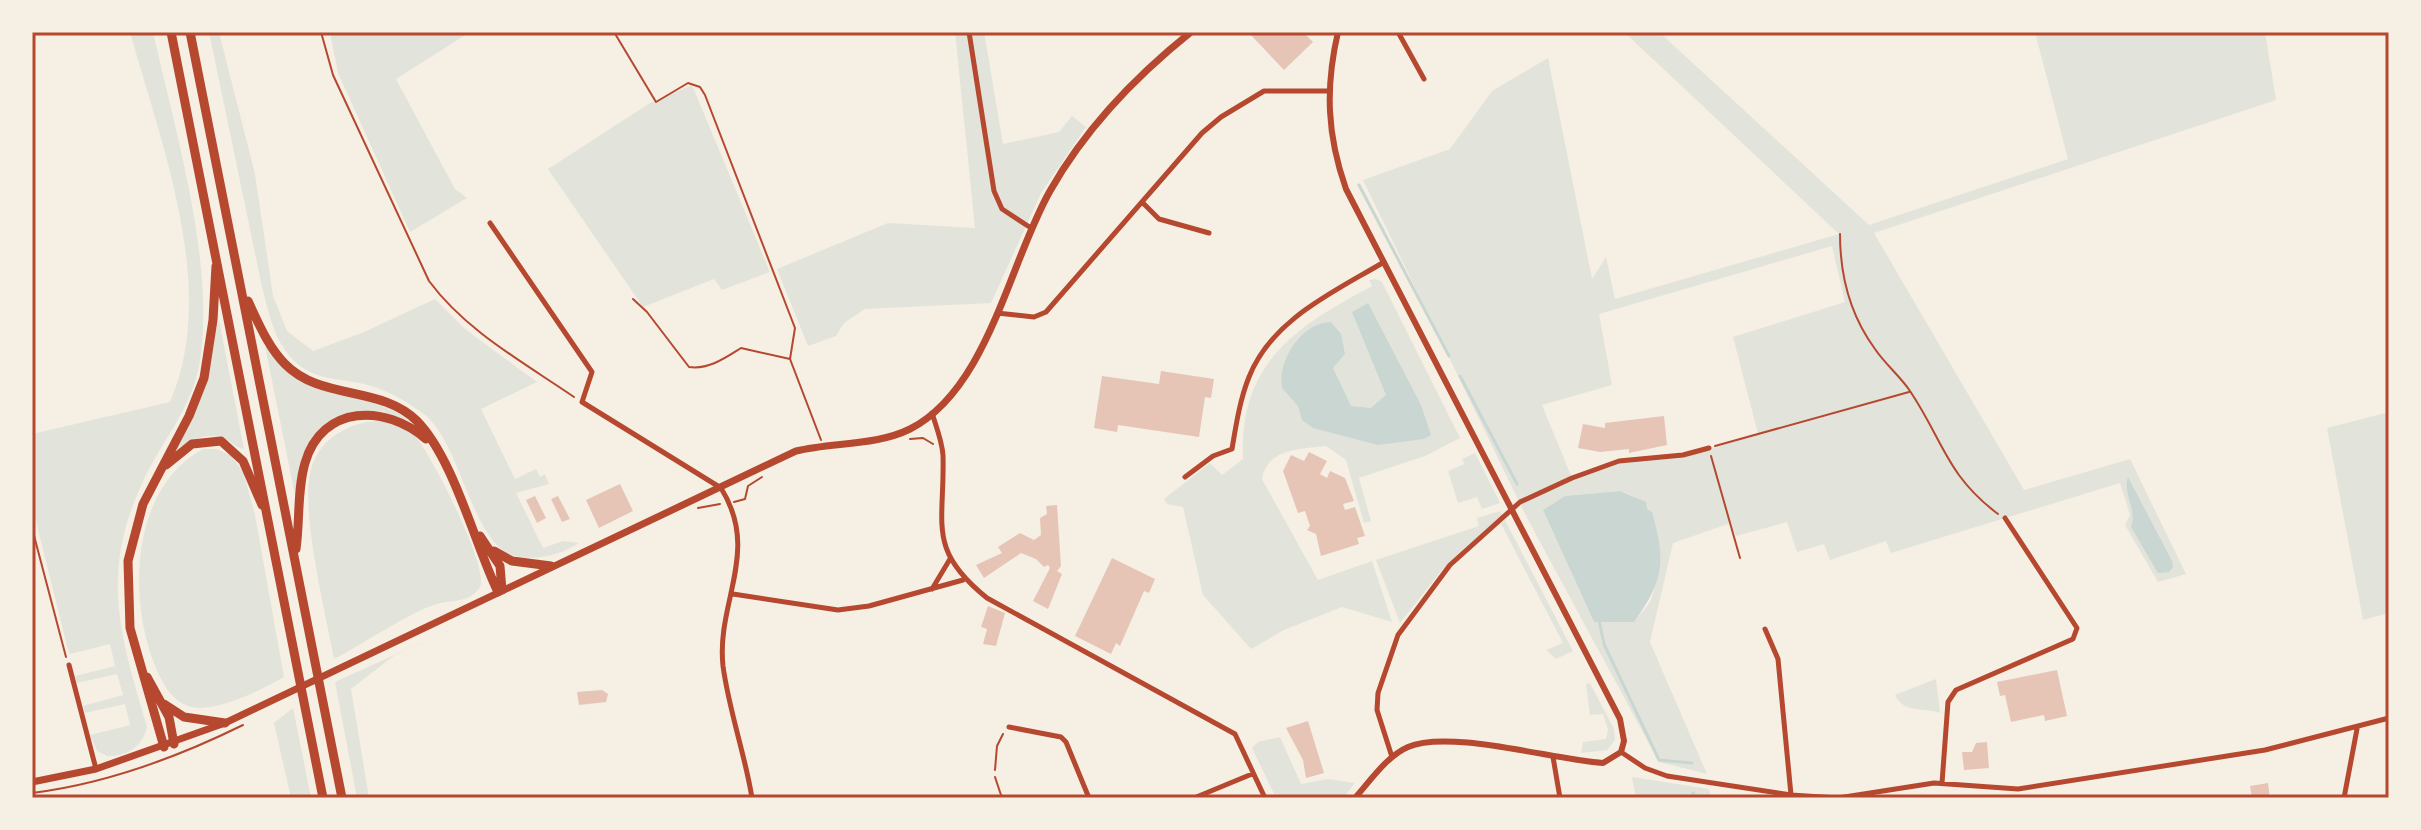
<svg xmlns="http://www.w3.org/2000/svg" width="2421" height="830" viewBox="0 0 2421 830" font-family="Quicksand,sans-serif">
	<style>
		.green { fill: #e2e4dc; fill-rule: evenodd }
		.water { fill: #c9d6d2 }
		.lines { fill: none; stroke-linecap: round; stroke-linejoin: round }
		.stream { stroke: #c9d6d2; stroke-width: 3 }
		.building { fill: #e6c5b7 }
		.path { stroke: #b5482f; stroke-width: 2 }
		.service { stroke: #b5482f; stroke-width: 2 }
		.minor { stroke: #b5482f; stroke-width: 5 }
		.tertiary { stroke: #b5482f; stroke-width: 6 }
		.secondary { stroke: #b5482f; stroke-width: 7 }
		.motorway { stroke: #b5482f; stroke-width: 9 }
		.neatline { fill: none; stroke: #b5482f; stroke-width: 3 }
	</style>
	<rect width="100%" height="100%" fill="#f6efe4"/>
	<path class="green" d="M130 32H153C175 130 215 262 200 360 194 404 165 437 146 475 99 571 119 631 147 727 143 746 127 757 107 756L97 751 90 735 130 725 125 704 85 713 83 706 123 695 117 674 77 683 75 676 115 666 110 644 70 654 67 646 32 505V434L170 402C219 289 161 144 130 32Z
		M209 32H219L255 174 273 296 287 331 313 351 364 332 435 299 465 329 537 382 481 409 515 479 536 469 540 477 545 474 549 484 516 493 543 548 563 541 579 543C562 555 529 563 509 554 471 536 460 443 425 415 411 404 394 394 377 388 343 375 310 386 285 350 272 332 268 309 262 287Z
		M330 32H470L396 79 455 189 467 198 410 232 338 73Z
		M955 32H984L1003 144 1059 132 1072 116 1086 127 1041 193 991 303 865 309 844 323 836 336 808 346 777 269 888 223 975 228Z
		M1624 32H1659L1869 225 2068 159 2035 32H2265L2276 100 1874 233 2024 490 2130 459 2186 574 2158 582 2125 525 2130 515 2120 483 1891 553 1886 541 1830 560 1824 544 1797 552 1787 522 1736 536 1731 523 1673 543 1650 642 1707 774 1659 762 1527 518 1363 180 1450 149 1492 91 1548 58 1592 279 1606 257 1615 299 1839 234ZM1832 246 1845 302 1733 337 1758 434 1692 453 1619 461 1572 478 1542 405 1612 385 1599 314ZM1619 491C1665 502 1664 560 1652 597 1649 607 1640 613 1634 622H1594L1543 510 1565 496Z
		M692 85 770 272 722 290 714 279 643 307 548 169 650 103Z
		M1376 279 1382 282 1460 438 1425 456 1359 478 1371 521 1364 523 1346 460 1326 446C1302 449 1267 448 1262 479L1318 580 1372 561 1392 622 1342 607 1284 630 1251 649 1203 595 1183 507 1167 504 1164 499 1210 463 1222 475 1243 459C1239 363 1295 327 1372 286L1369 280Z
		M219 320 244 449C237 448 234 444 227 440 210 431 192 439 177 449L175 446 189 424Z
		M265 346C278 356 284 373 301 381 338 397 379 397 413 423L381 411 353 413 313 439 296 500Z
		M2389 412V613L2363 620 2327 428Z
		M377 421C392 423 405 426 416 437 431 454 490 569 480 587 469 604 453 599 437 604 410 612 361 645 334 659 326 613 297 503 313 463 324 436 350 423 377 421Z
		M203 449H216L230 455 243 471 255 515 284 677C264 689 222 709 199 708 174 707 162 684 154 663 128 597 131 488 203 449Z
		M1475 453 1500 503 1482 509 1477 497 1458 503 1448 471 1464 464 1462 459Z
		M1500 511 1502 515 1441 571 1400 623 1376 560 1479 526 1477 518Z
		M1505 520 1573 651 1556 659 1546 650 1563 643 1501 524Z
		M495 609 395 655 351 689 369 798H357L335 682Z
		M1936 679 1940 713C1923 707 1904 714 1895 695Z
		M1590 683 1614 729 1615 740 1607 750 1581 753 1583 742 1606 739 1608 730 1603 714 1590 715 1586 684Z
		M293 708 311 798H291L274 723Z
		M1280 737 1301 784 1328 779 1355 783 1343 798H1276L1252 748 1258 742Z
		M1632 777 1709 789 1711 798H1636Z"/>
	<path class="water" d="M1368 303 1421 405 1431 435 1424 439 1378 445 1313 428 1302 420 1298 406 1282 388C1277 362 1301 322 1331 322L1341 334 1345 354 1333 368 1351 406 1371 408 1386 395 1352 312Z
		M2128 477 2172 561 2173 567 2169 572 2158 573 2131 527C2138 510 2122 494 2128 477Z
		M1620 491 1646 502 1647 509 1652 512C1666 562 1664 580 1634 622H1594L1543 510 1565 496Z"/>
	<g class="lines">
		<path class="stream" d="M1359 185 1449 356
			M1460 376 1517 484
			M1599 620 1604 644 1659 760 1692 763
			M1693 793 1694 798"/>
	</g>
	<path class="building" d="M1248 32H1303L1313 42 1284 70Z
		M1161 371 1214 379 1211 398 1205 397 1199 437 1118 425 1117 432 1094 428 1102 376 1159 384Z
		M1664 416 1667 445 1629 453V449L1600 452 1578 448 1583 424 1605 428V423Z
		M1309 452 1327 461 1320 474 1327 478 1330 471 1345 478 1354 501 1343 504 1345 510 1355 507 1365 536 1357 538 1359 544 1321 556 1316 534 1307 530 1310 526 1305 511 1298 513 1283 471 1291 455 1304 461Z
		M620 484 633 511 599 528 586 500Z
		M535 496 546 518 537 523 526 500Z
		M558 496 570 519 562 522 551 499Z
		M1057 505 1061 566 1057 571 1062 574 1048 609 1033 601 1050 568 1048 565 1044 567 1036 559 1021 553 984 578 976 565 1002 553 998 547 1020 533 1034 540 1041 535 1040 518 1047 514 1046 506Z
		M1112 558 1155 579 1149 593 1144 591 1120 646 1116 643 1111 654 1075 636Z
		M988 606 1005 613 996 646 983 644 987 629 981 627Z
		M2057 670 2067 716 2045 721 2044 715 2011 722 2005 695 2000 696 1997 682Z
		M602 690 608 694 606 702 579 705 577 692Z
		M1308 721 1324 773 1306 778 1303 760 1286 728Z
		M1987 742 1989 768 1964 770 1962 752H1972L1976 743Z
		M2268 783 2270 798H2252L2250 786Z"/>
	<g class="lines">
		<path class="path" d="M321 32 333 75 429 281C466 331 523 362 574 397
			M614 32 656 102 688 83 700 87 705 95 795 328 790 359 821 440
			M1840 234C1840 275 1850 315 1875 349 1885 364 1900 376 1910 391 1943 440 1946 475 1998 514
			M633 299 647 312 689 367C708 370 725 358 741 348L790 359
			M910 439 923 438 933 444
			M1715 446 1909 392
			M1711 456 1740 558
			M734 502 745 499 748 486 762 477
			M698 508 720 504
			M32 528 66 657
			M995 770 997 746 1003 734
			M32 793C105 784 178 757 243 725"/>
		<path class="service" d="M995 777 1002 798"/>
		<path class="minor" d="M969 32 994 191 1002 209 1031 228
			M1398 32 1424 79
			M1142 202 1159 219 1209 233
			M490 223 592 372 582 402 721 488C761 552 716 602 723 666 729 711 745 754 752 798
			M997 313 1034 317 1046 312 1202 133 1221 117 1264 91H1327
			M932 413C936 426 942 441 943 455 945 524 926 549 987 598L1235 734 1265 798
			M1185 477 1213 456 1232 449C1236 425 1240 399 1249 377 1272 319 1334 292 1384 262
			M932 589 950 559
			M733 594 838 610 869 606 963 580
			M1765 629 1778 659 1791 795
			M69 665 96 769
			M1009 727 1061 737 1066 742 1089 798
			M1621 752 1645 768 1667 776 1791 795 1838 798 1934 783 2018 789 2265 750 2389 718
			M1392 757 1377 710 1378 693 1398 635 1450 565 1520 502 1572 478 1619 461 1683 455 1709 448
			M1553 757 1560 798
			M1942 783 1948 702 1956 690 2073 639 2077 628 2005 518
			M1194 798 1252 774
			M2344 798 2357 729"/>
		<path class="tertiary" d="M1338 32C1325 88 1327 135 1346 189L1620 719 1624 741 1621 752 1603 763C1555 760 1449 729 1408 747 1387 756 1370 781 1355 798"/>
		<path class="secondary" d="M32 782 96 769 225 723 796 451C832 442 876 446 910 429 988 389 1009 263 1050 191 1085 129 1136 76 1191 32"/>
		<path class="motorway" d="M171 32 323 798
			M190 32 342 798
			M248 301C258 322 268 347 285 364 321 401 381 385 417 421 454 459 475 545 498 592
			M166 465 192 444 221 441 243 461 262 505
			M480 536 500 566 502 590
			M296 549C300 521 297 490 305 463 322 404 386 404 426 439
			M494 551 512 561 551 566
			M147 677 169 717 174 744
			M164 704 184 717 225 723
			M164 747 130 628 128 561 143 504 189 416 204 378 213 320 216 266"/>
	</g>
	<rect width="2421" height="830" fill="none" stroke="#f6efe4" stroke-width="68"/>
	<rect x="34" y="34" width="2353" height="762" class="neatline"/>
</svg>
